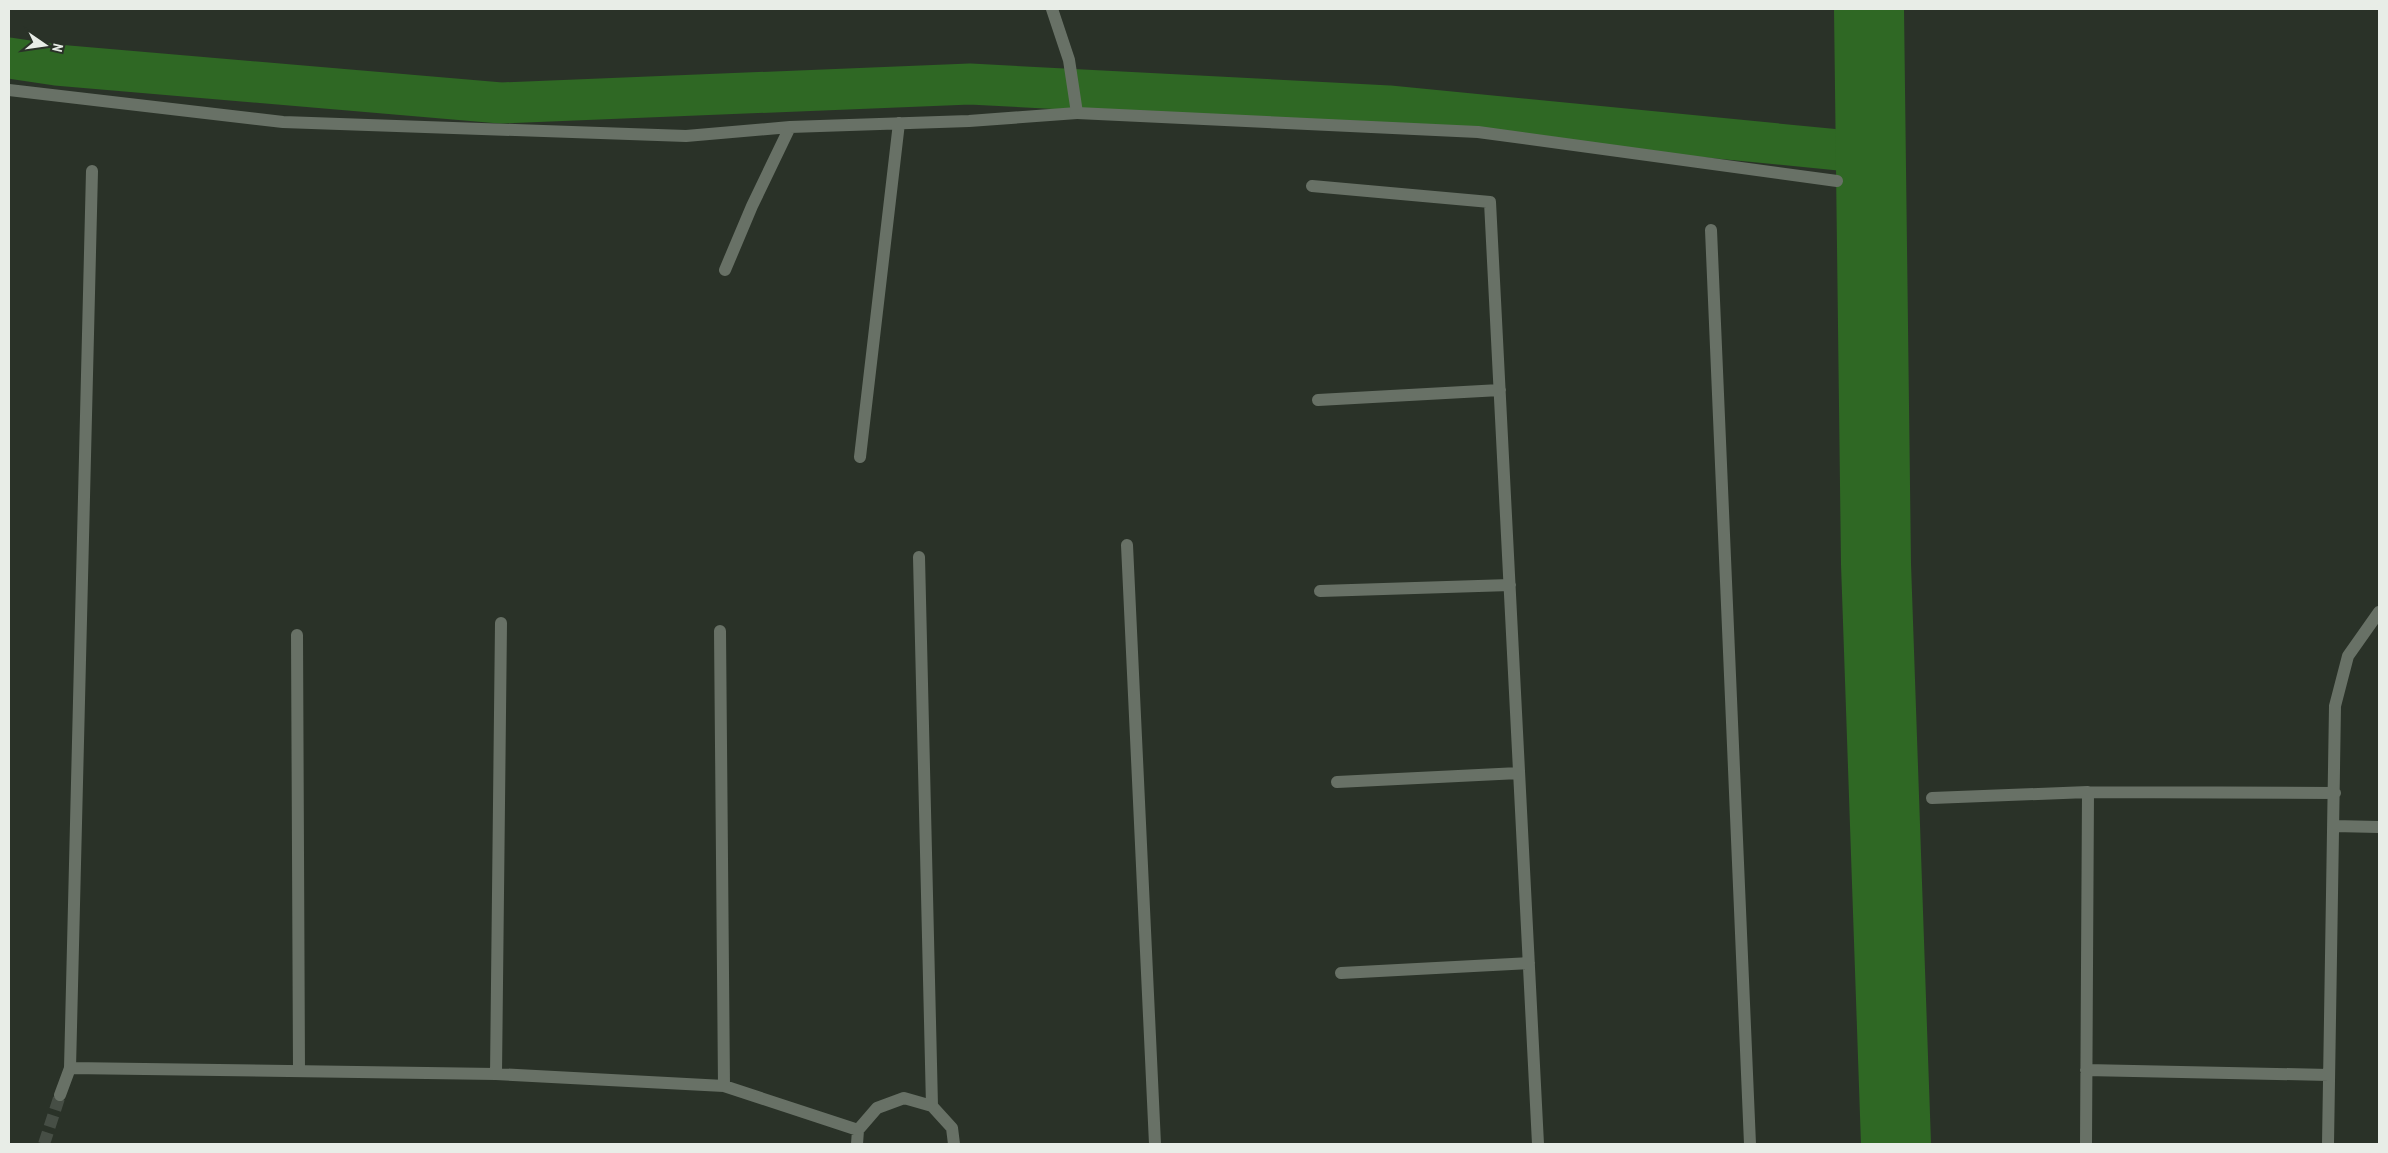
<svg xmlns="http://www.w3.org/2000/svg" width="2388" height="1153" viewBox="0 0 2388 1153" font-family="'PT Sans Narrow',sans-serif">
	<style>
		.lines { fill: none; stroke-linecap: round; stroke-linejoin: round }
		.canal { stroke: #2f6824; stroke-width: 41 }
		.river { stroke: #2f6824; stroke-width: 70 }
		.minor-tunnel { stroke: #464e45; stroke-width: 12; stroke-dasharray: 12 6; stroke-linecap: butt }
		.service { stroke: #687166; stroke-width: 12 }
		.minor { stroke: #687166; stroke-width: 12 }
	</style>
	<rect width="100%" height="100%" fill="#2a3228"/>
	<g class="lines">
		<path class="canal" d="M9 58 56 65 501 103 970 84 1389 106 1870 153"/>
		<path class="river" d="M1869 9 1876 564 1896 1144"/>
		<path class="minor-tunnel" d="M44 1144 60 1095"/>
		<path class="service" d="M9 90 283 122 686 136 790 127 969 121 1077 113
			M725 270 752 206 790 127
			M860 457 899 123"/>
		<path class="minor" d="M1052 9 1069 60 1077 113 1478 132 1837 181
			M1312 186 1490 202 1538 1144
			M1711 230 1750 1144
			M1318 400 1500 390
			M1127 545 1155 1144
			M919 557 932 1106
			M1320 591 1510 585
			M720 631 724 1086
			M297 635 299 1071
			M1337 782 1519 773
			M1932 798 2088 792 2335 793
			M2334 826 2379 827
			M1341 973 1529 963
			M70 1068 496 1074 724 1086 858 1130
			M2086 1070 2329 1075
			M496 1074 501 623
			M60 1095 70 1068 92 171
			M857 1144 858 1130 877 1108 904 1098 932 1106 952 1128 954 1144
			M2086 1144 2088 792
			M2328 1144 2335 706 2348 656 2379 612"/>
	</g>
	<rect width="2388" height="1153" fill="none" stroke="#e8ede7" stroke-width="20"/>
	<g transform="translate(45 45) rotate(103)" stroke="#2a3228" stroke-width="4" paint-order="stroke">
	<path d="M0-4L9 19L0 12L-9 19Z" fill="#e8ede7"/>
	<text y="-8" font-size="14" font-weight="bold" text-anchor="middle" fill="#e8ede7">N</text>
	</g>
</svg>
